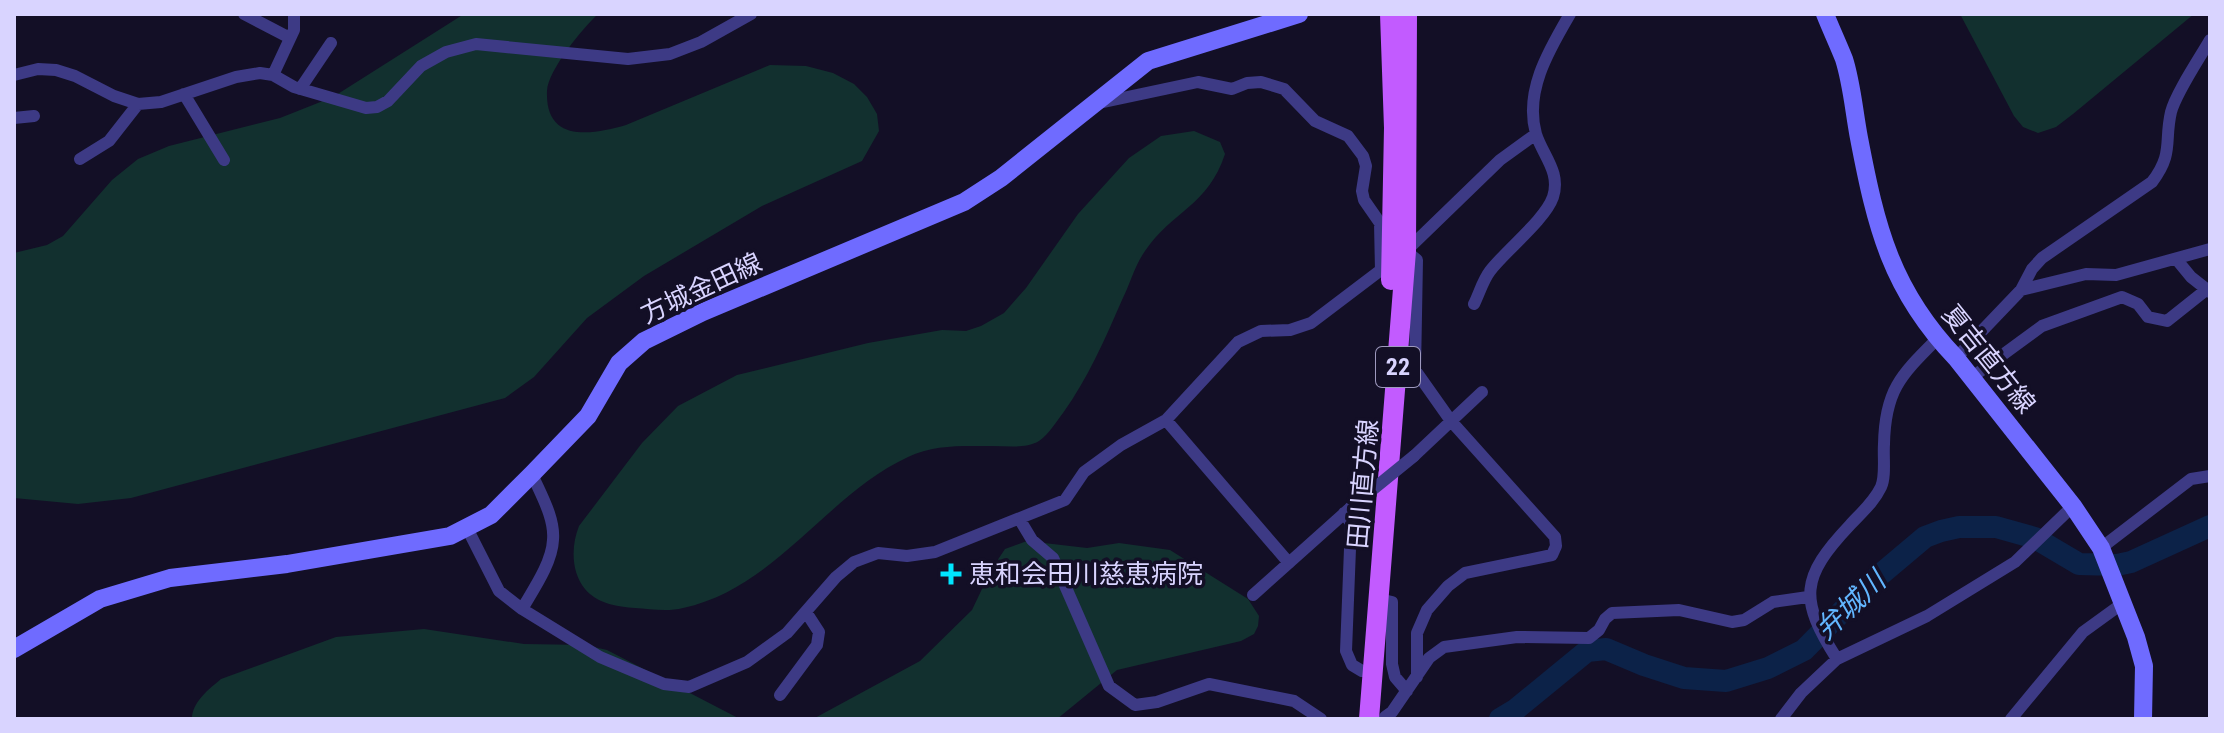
<svg xmlns="http://www.w3.org/2000/svg" width="2224" height="733" viewBox="0 0 2224 733" font-family="'Roboto Condensed','Noto Sans JP',sans-serif">
	<style>
		.green { fill: #12302f }
		.lines { fill: none; stroke-linecap: round; stroke-linejoin: round }
		.river { stroke: #0c2248; stroke-width: 22 }
		.minor { stroke: #3d3a85; stroke-width: 12 }
		.secondary { stroke: #6f6bff; stroke-width: 18 }
		.primary { stroke: #c25bff; stroke-width: 20 }
		.minor-bridge { stroke: #3d3a85; stroke-width: 12 }
		.poi-dot { fill: #00e5ff; stroke: #130f26; stroke-width: 3 }
		.labels { text-anchor: middle; stroke-width: 7; stroke-linejoin: round; paint-order: stroke }
		.shield { fill: #130f26; stroke: #9e99be; stroke-width: 2 }
		.shield-label { font-size: 24px; font-weight: bold; fill: #d9d4ff }
		.street-label { font-size: 26px; fill: #d9d4ff; stroke: #130f26 }
		.poi-label { font-size: 26px; fill: #d9d4ff; stroke: #130f26; text-anchor: start }
		.water-label { font-size: 28px; font-style: italic; fill: #62b6ff; stroke: #130f26 }
	</style>
	<rect width="100%" height="100%" fill="#130f26"/>
	<path class="green" d="M464 14H598C583 28 548 70 547 91 545 143 592 135 626 125L770 65 806 66 833 73 854 84 867 97 877 114 879 131 862 161 762 206 644 276 587 318 534 377 505 398 131 498 78 504 14 498V253L47 245 63 236 112 180 138 159 169 146 280 118 333 97Z
		M1960 14H2194L2073 114 2056 127 2038 133 2023 127 2014 116Z
		M1194 131 1220 142 1225 154C1208 206 1172 211 1145 251 1135 265 1130 284 1122 300 1105 339 1088 378 1063 413 1056 422 1049 434 1039 441 1025 449 1008 446 992 446 964 446 934 444 908 457 826 495 776 588 683 608 668 612 650 609 635 608 618 607 596 603 585 589 571 572 571 546 579 526L642 443 678 406 737 375 868 343 942 330 966 331 981 326 1004 313 1026 288 1078 214 1129 158 1161 136Z
		M1027 541 1087 548 1119 543 1170 550 1248 599 1259 616 1258 626 1254 634 1241 641 1117 670 1057 719H813L920 661 972 610 991 570 1005 549Z
		M424 629 524 644 585 645 607 650 740 719H192C192 702 209 689 221 679L336 637Z"/>
	<g class="lines">
		<path class="river" d="M1500 719 1515 710 1587 651 1606 649 1644 665 1684 678 1726 681 1768 668 1804 650 1868 585 1925 537 1941 531 1959 527H1996L2035 538 2079 564 2117 565 2131 562 2210 526"/>
		<path class="minor" d="M244 14 290 38
			M14 75 38 69 56 70 75 76 114 96 138 104 161 102 236 77 260 73 273 75 294 87 366 108 377 107 388 101 421 66 446 52 476 44 628 59 670 54 701 42 751 14
			M273 75 294 30V14
			M300 89 331 43
			M184 94 224 160
			M1099 103 1198 82 1232 89 1247 83 1261 82 1284 89 1315 121 1348 136 1363 156 1366 166 1362 191 1364 200 1380 223 1381 271
			M14 118 34 116
			M80 159 109 141 138 104
			M1406 251 1417 260 1415 370 1451 421 1555 537 1556 546 1552 555 1465 573 1448 586 1427 610 1417 633V677
			M2177 260 2191 277 2210 292
			M2021 290 2086 274 2116 275 2210 249
			M1474 304C1479 294 1483 280 1490 271 1505 251 1545 220 1553 197 1561 172 1543 156 1536 134 1524 91 1549 50 1570 14
			M1956 358 2021 290 2032 269 2042 258 2152 182C2174 153 2164 142 2171 112 2176 93 2199 59 2210 40
			M1971 378 2042 326 2122 297 2138 304 2148 317 2167 321 2206 290
			M1166 420 1289 563
			M1414 456 1482 392
			M1344 513 1351 523 1346 651 1352 665 1362 671
			M1020 520 1032 540 1053 558 1109 686 1135 705 1157 702 1209 684 1294 701 1321 719
			M467 528 499 591 522 609 600 657 664 684 689 687 747 662 787 633 836 577 854 562 878 553 907 556 935 552 1065 500 1084 472 1121 445 1166 420 1238 342 1261 331 1290 330 1311 323 1406 251 1500 160 1536 134
			M2101 548 2191 479 2210 476
			M1253 595 1348 510
			M1379 599 1392 602V664L1395 677 1407 691
			M522 609C533 590 552 563 553 540 555 518 541 495 532 474
			M1837 659C1799 599 1800 578 1850 525 1861 513 1874 502 1881 487 1886 476 1883 457 1884 444 1885 390 1901 375 1937 339
			M780 695 817 645 819 632 806 612
			M1385 717 1392 712 1429 658 1444 647 1517 637 1589 638 1599 630 1605 619 1612 613 1679 610 1732 622 1744 620 1773 602 1808 597
			M1781 719 1801 693 1837 659 1927 616 2015 562 2073 506
			M2011 719 2083 632 2123 603"/>
		<path class="secondary" d="M1825 14C1831 29 1838 44 1844 59 1852 84 1854 112 1859 138 1876 227 1891 290 1956 358L2073 506 2101 548 2136 637 2144 666 2143 719
			M14 649 100 599 170 578 287 564 450 536 491 515 532 474 588 416 619 363 644 341 703 312 964 202 1001 178 1148 61 1299 14"/>
		<path class="primary" d="M1390 14 1394 128 1391 280
			M1369 719 1406 251 1407 14"/>
		<path class="minor-bridge" d="M1350 508 1414 456"/>
	</g>
	<path class="poi-dot" d="M947 562h8v8h8v8h-8v8h-8v-8h-8v-8h8z"/>
	<g class="labels">
		<rect class="shield" x="1376" y="347" width="44" height="40" rx="6"/>
		<g class="shield-label">
			<text x="1398" y="375">22</text>
		</g>
		<g class="street-label">
			<text transform="translate(701 288) rotate(-25)" y="9">方城金田線</text>
			<text transform="translate(1989 359) rotate(51)" y="9">夏吉直方線</text>
			<text transform="translate(1363 484) rotate(-85)" y="9">田川直方線</text>
		</g>
		<g class="poi-label">
			<text x="969" y="583">恵和会田川慈恵病院</text>
		</g>
		<g class="water-label">
			<text transform="translate(1850 605) rotate(-44)" y="10">弁城川</text>
		</g>
	</g>
	<rect width="2224" height="733" fill="none" stroke="#d9d4ff" stroke-width="32"/>
</svg>
